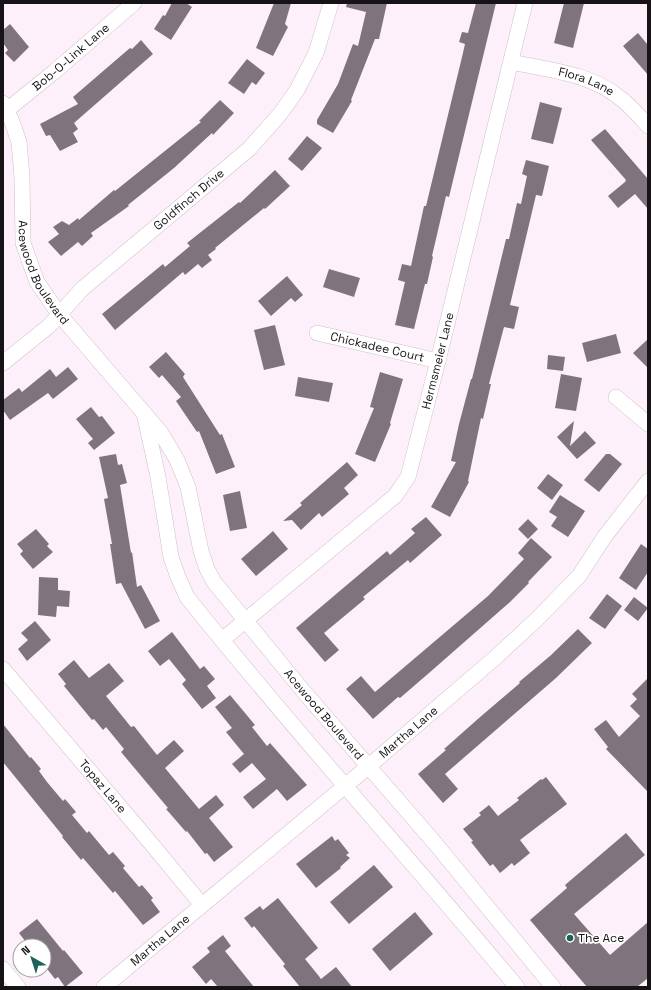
<svg xmlns="http://www.w3.org/2000/svg" width="651" height="990" viewBox="0 0 651 990" font-family="'Space Grotesk',sans-serif">
	<style>
		.building { fill: #7f747d }
		.lines { fill: none; stroke-linecap: round; stroke-linejoin: round }
		.minor-casing { stroke: #cdc0ca; stroke-width: 16 }
		.minor { stroke: #fff; stroke-width: 15 }
		.poi-dot { fill: #1b6357; stroke: #fff; stroke-width: 1.5 }
		.labels { text-anchor: middle; stroke-width: 3.5; stroke-linejoin: round; paint-order: stroke }
		.street-label { font-size: 12px; fill: #161216; stroke: #fff }
		.poi-label { font-size: 12px; fill: #161216; stroke: #fff; text-anchor: start }
	</style>
	<rect width="100%" height="100%" fill="#fef0fb"/>
	<path class="building" d="M172 3H186L192 7 171 40 154 29 163 15 165 16Z
		M274 3H291L285 24 288 27 273 56 256 48Z
		M347 3H387L379 39H375L351 100 352 101 333 133 317 124V120L338 84 353 44 358 46 366 12 346 7Z
		M476 3H496L449 197 446 196 432 256 433 257 427 284H425L414 329 395 325 405 282 398 280 402 264 411 266 424 206H426L462 57 465 44 459 42 462 32 468 33Z
		M564 3H584L573 48 554 43Z
		M10 24 29 47 14 62 5 53 8 50 3 43V30Z
		M638 33 648 45V75L623 46Z
		M141 40 153 54 74 123 78 129 73 133 78 142 60 151 50 135 46 136 40 124 78 104 73 97 116 60 130 48 132 49Z
		M247 59 265 73 256 85 252 82 244 94 228 83Z
		M220 100 234 113 213 135 212 133 174 168 128 205 129 206 91 233 93 236 82 246 78 242 61 256 48 242 59 234 53 227 62 221 69 225 78 218 79 220 114 190 115 191 201 122 199 121Z
		M540 102 562 108 553 144 531 139Z
		M605 129 648 179V209L635 194 618 208 608 196 625 182 626 180 591 140Z
		M307 136 322 148 302 171 288 159Z
		M526 160 549 166 542 196 536 195 510 305 519 307 514 329 504 327 489 384H491L483 419 481 418 468 481 469 482 450 517 431 507 456 462 451 461 459 424 471 379H472L506 239H509L517 203 521 204 527 176 522 174Z
		M275 170 290 186 265 209 264 208 215 248 216 249 208 255 212 260 202 268 198 264 185 275 183 272 115 330 102 314 163 264 165 267 190 246 187 243 239 202 240 203Z
		M329 269 360 278 354 297 323 287Z
		M287 276 303 295 295 302 291 298 271 316 258 301Z
		M275 325 285 365 264 370 254 330Z
		M616 334 621 353 587 362 582 343Z
		M648 339V368L633 353Z
		M166 352 185 374 183 377 220 435 222 434 235 467 216 474 199 431 197 432 176 401 181 397 162 375 159 378 149 367Z
		M548 355 565 357 563 371 547 369Z
		M68 367 78 379 53 399 48 393 10 420 3 410V400L19 388 22 392 50 369 56 377Z
		M380 372 403 379 390 423 391 424 375 462 355 454 374 408 370 407Z
		M561 374 582 378 576 411 555 408Z
		M298 377 333 383 329 402 295 396Z
		M91 407 99 417 102 416 115 433 94 450 88 443 93 439 76 419Z
		M574 421 570 446 585 431 596 443 577 459 557 437Z
		M116 454 118 465 122 464 127 483 120 485 131 553 132 552 137 587 141 585 160 621 145 629 121 583 116 584 110 544H112L104 499 108 498 99 457Z
		M606 454H610L622 464 599 492 584 480Z
		M347 462 358 475 344 488 349 494 322 517 319 513 301 530 292 520 283 521 302 505 300 503Z
		M548 474 563 485 552 500 537 488Z
		M240 491 247 528 230 531 223 495Z
		M560 495 585 511 568 537 551 526 557 517 549 512Z
		M426 517 442 535 410 563 408 560 363 597 365 599 324 633 339 650 325 662 296 628 387 551 390 555 415 533 411 529Z
		M528 519 538 529 528 539 518 529Z
		M36 529 49 544 47 546 53 552 33 569 20 554 23 551 17 544Z
		M273 531 288 549 256 576 241 559Z
		M531 538 552 557 528 582 529 583 510 602 429 673 400 698 398 697 373 719 346 689 361 676 375 692 488 596 524 559 518 553Z
		M641 544 648 549V572L636 590 619 578Z
		M39 577 58 578V590L70 591 69 607 57 606 56 617 38 615Z
		M607 594 622 606 605 629 589 618Z
		M634 597 648 608 638 621 624 610Z
		M35 621 51 640 27 661 18 649 28 640 21 633Z
		M578 629 592 643 556 678 445 774 458 789 443 803 418 774 446 750 444 749 479 718 520 683 519 682 550 656Z
		M172 632 200 669 204 666 215 679 207 686 216 698 202 709 182 684 186 680 169 659 160 666 148 651Z
		M74 660 89 678 109 663 124 681 106 696 131 727 134 726 157 755 174 740 184 751 165 768 199 809 216 795 224 805 209 818 233 847 214 862 207 853 205 854 187 831 186 832 166 809 168 808 121 752 124 749 106 727 103 730 94 719 92 720 64 686 66 684 58 674Z
		M648 678V792L606 749 608 747 594 729 606 720 619 737 640 716 630 706 637 699 632 694Z
		M230 695 255 725 252 727 267 746 270 743 307 785 287 801 277 789 253 809 243 797 266 779 252 763 240 773 232 764 244 754 226 732 232 728 215 707Z
		M3 724 30 758 31 757 41 769 39 771 47 782 63 801 65 799 76 812 72 815 87 833 89 831 109 855 113 852 125 866 123 868 139 887 142 885 153 898 151 900 160 912 143 925 115 891 113 893 83 858 81 860 62 837 63 836 3 762Z
		M546 777 567 804 520 840 530 853 514 866 512 863 500 873 493 864 490 866 471 842 473 841 463 829 481 815 479 813 489 805 498 816 519 800 517 798 541 779 542 780Z
		M626 833 645 855 574 914 610 955 648 922V978L637 987H587L530 920 567 888 565 885Z
		M332 836 335 841 338 839 349 853 346 855 350 858 340 867 341 868 316 888 296 864Z
		M374 865 393 887 349 924 330 902Z
		M278 898 318 948 305 959 318 975 321 979 336 967 352 987H300L283 966 285 964 254 926 252 928 244 918 260 906 263 910Z
		M415 912 433 934 390 971 372 949Z
		M37 919 63 951 64 950 83 973 65 987 58 977 55 979 44 965V946H29L19 933Z
		M223 935 231 946 225 951 254 987H218L211 979 206 984 192 967 210 952 207 948Z"/>
	<g class="lines">
		<defs>
			<g id="minor">
				<path id="s1" d="M511 62C548 70 590 73 620 98 631 106 639 116 648 126"/>
				<path id="s2" d="M3 103 11 119 19 142 22 177 23 243 37 282 59 314 161 433 177 460 188 487 201 551 207 569 214 582 304 692 434 842 553 987"/>
				<path id="s3" d="M7 110 54 72 134 3"/>
				<path id="s4" d="M317 333 438 361"/>
				<path id="s5" d="M3 363 49 326 82 289 249 149 280 114 297 90 316 53 331 3"/>
				<path d="M616 397 648 424"/>
				<path d="M145 417 158 477 171 557 178 577 187 597C293 730 408 856 517 987"/>
				<path id="s6" d="M222 640 395 496 408 477 438 361 525 3"/>
				<path id="s7" d="M3 669 144 835 202 905"/>
				<path d="M3 969 18 987"/>
				<path id="s8" d="M104 987 369 766 496 657 537 619 579 576 605 536 648 481"/>
			</g>
		</defs>
		<use href="#minor" class="minor-casing"/>
		<use href="#minor" class="minor"/>
	</g>
	<circle class="poi-dot" cx="570" cy="938" r="4"/>
	<g class="labels">
		<g class="street-label">
			<text dy="4" stroke="none"><textPath href="#s3" startOffset="83">Bob-O-Link Lane</textPath></text>
			<text dy="4" stroke="none"><textPath href="#s1" startOffset="78">Flora Lane</textPath></text>
			<text dy="4" stroke="none"><textPath href="#s5" startOffset="248">Goldfinch Drive</textPath></text>
			<text dy="4" stroke="none"><textPath href="#s2" startOffset="178">Acewood Boulevard</textPath></text>
			<text dy="4" stroke="none"><textPath href="#s4" startOffset="62">Chickadee Court</textPath></text>
			<text dy="4" stroke="none"><textPath href="#s6" startOffset="368">Hermsmeier Lane</textPath></text>
			<text dy="4" stroke="none"><textPath href="#s2" startOffset="712">Acewood Boulevard</textPath></text>
			<text dy="4" stroke="none"><textPath href="#s8" startOffset="397">Martha Lane</textPath></text>
			<text dy="4" stroke="none"><textPath href="#s7" startOffset="154">Topaz Lane</textPath></text>
			<text dy="4" stroke="none"><textPath href="#s8" startOffset="73">Martha Lane</textPath></text>
		</g>
		<g class="poi-label">
			<text x="578" y="942">The Ace</text>
		</g>
	</g>
	<rect width="651" height="990" fill="none" stroke="#161216" stroke-width="8"/>
	<g transform="translate(32 958) rotate(321)"><circle r="19" fill="#ffffff" stroke="#a2a0a2"/>
	<path d="M0-3L7 15L0 10L-7 15Z" fill="#1b6357"/>
	<text y="-6" font-size="11" font-weight="bold" text-anchor="middle" fill="#161216">N</text>
	</g>
</svg>
